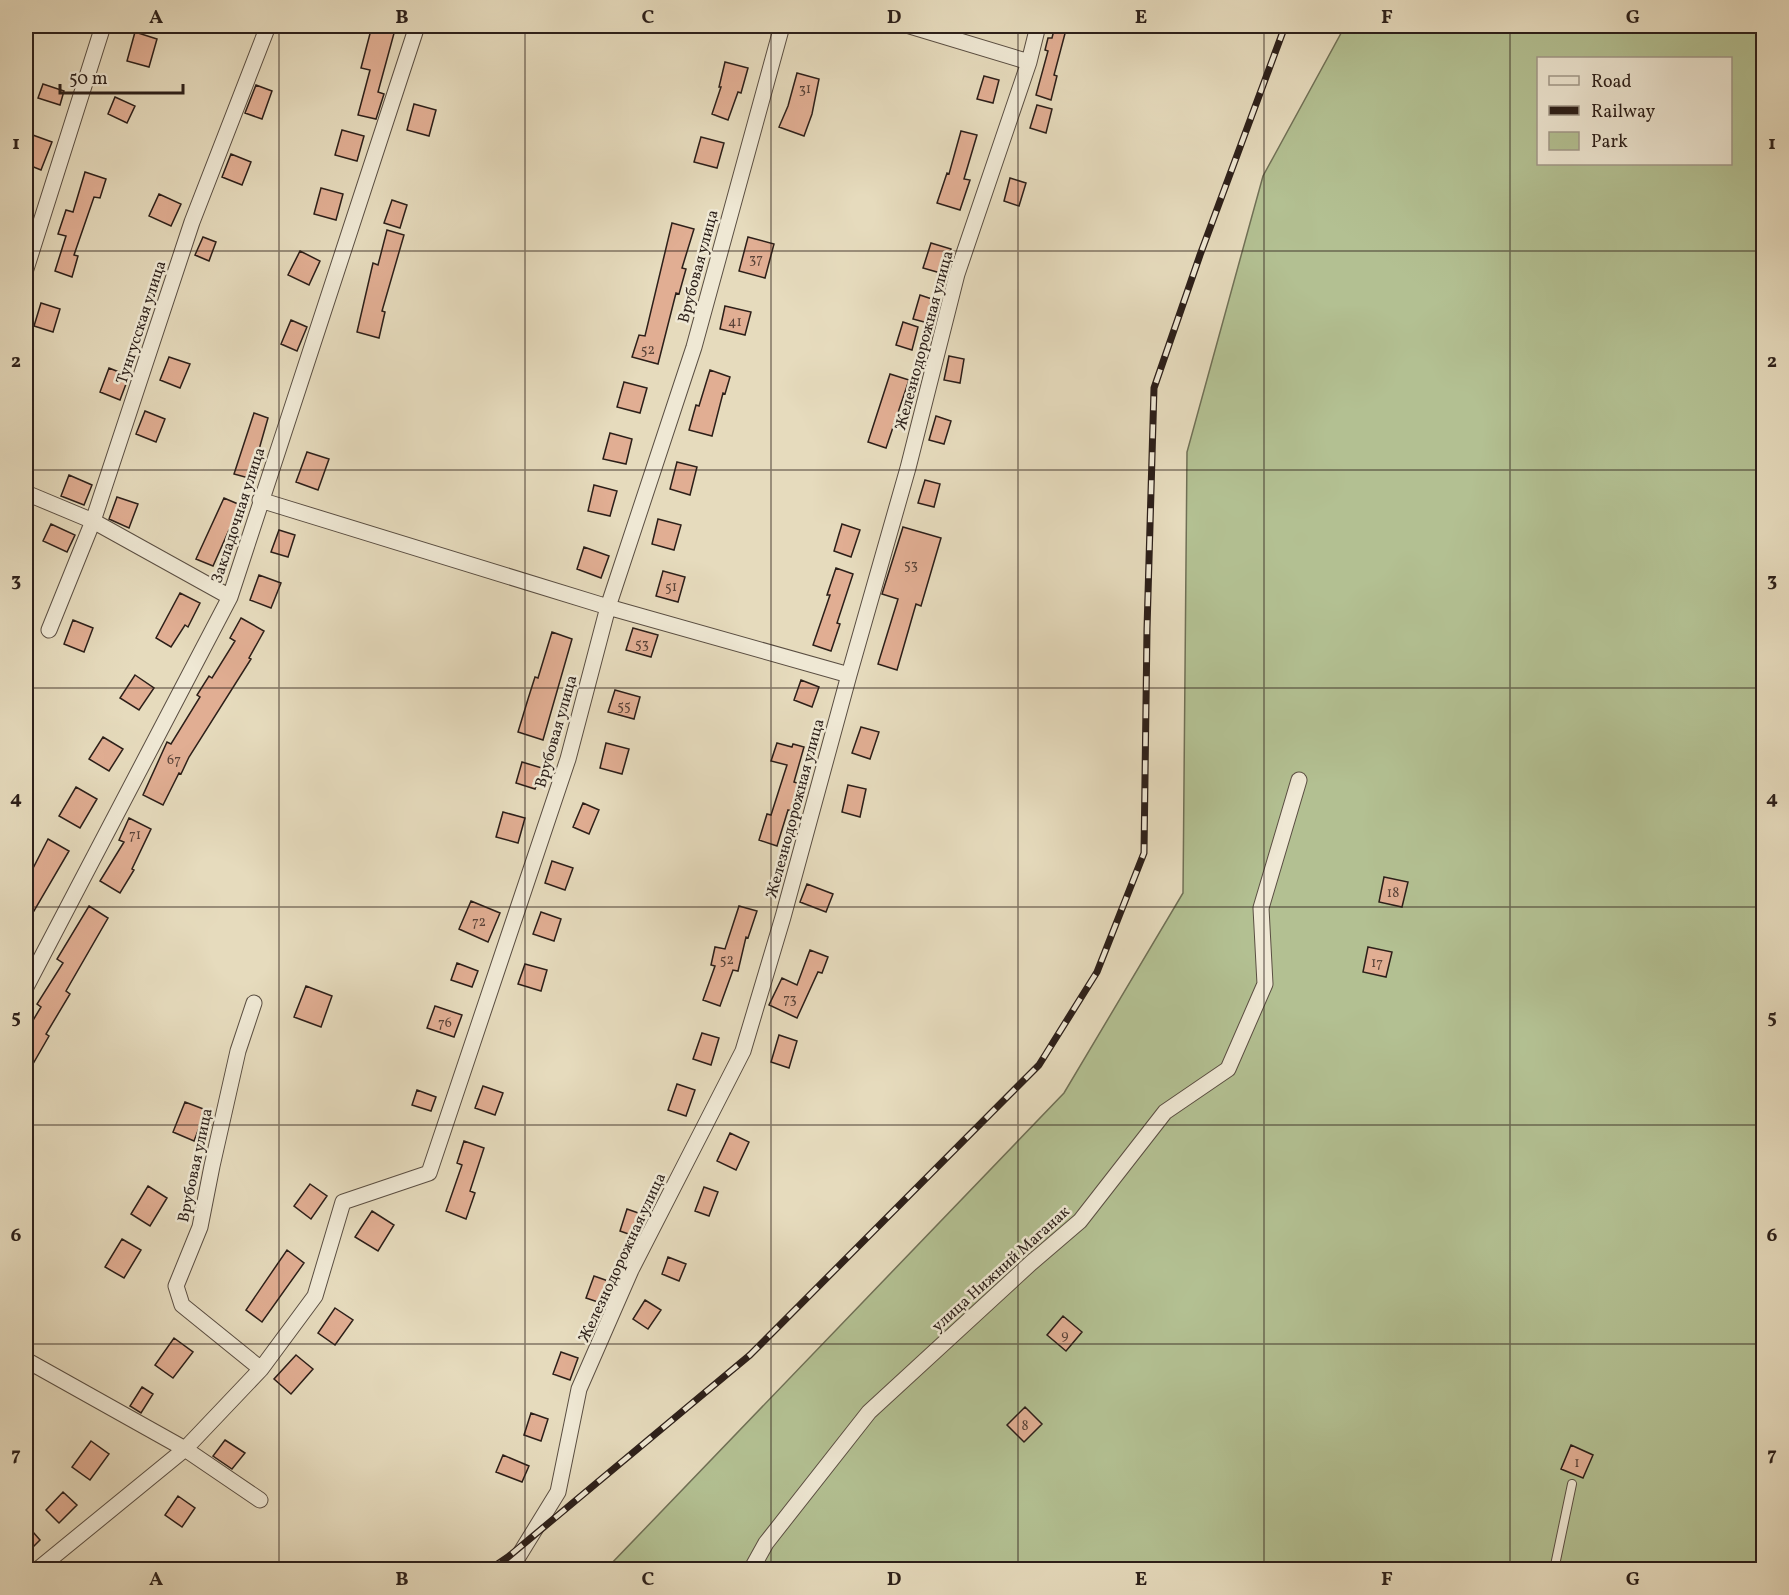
<svg xmlns="http://www.w3.org/2000/svg" width="1789" height="1595" viewBox="0 0 1789 1595" font-family="Vollkorn,serif">
	<style>
		.green { fill: #b3c092; stroke: #707056; stroke-width: 1.5; fill-rule: evenodd }
		.building { fill: #e1ae93; stroke: #2c1f19; stroke-width: 1.5 }
		.lines { fill: none; stroke-linecap: round; stroke-linejoin: round }
		.lane-casing { stroke: #5a4e42; stroke-width: 10 }
		.street-casing { stroke: #5a4e42; stroke-width: 17 }
		.lane { stroke: #efe8d4; stroke-width: 8 }
		.street { stroke: #efe8d4; stroke-width: 15 }
		.rail-casing { stroke: #2c1f19; stroke-width: 7 }
		.rail { stroke: #efe8d4; stroke-width: 4.5; stroke-dasharray: 14; stroke-linecap: butt }
		.grid { fill: none; stroke: #2c1f19; stroke-width: 1.5; stroke-opacity: 0.55 }
		.labels { text-anchor: middle; stroke-width: 5; stroke-linejoin: round; paint-order: stroke }
		.number-label { font-size: 14px; fill: #594338 }
		.street-label { font-size: 16px; fill: #2c1f19; stroke: #efe8d4 }
		.neatline { fill: none; stroke: #2c1f19; stroke-width: 2 }
		.grid-label { font-size: 20px; text-anchor: middle; font-weight: bold; fill: #2c1f19 }
	</style>
	<rect width="100%" height="100%" fill="#e6dbbd"/>
	<filter id="stains"><feTurbulence type="fractalNoise" baseFrequency=".00333" numOctaves="4"/><feColorMatrix values="0 0 0 0 .2 0 0 0 0 .09 0 0 0 0 .02 0 0 0 .5 -.17"/></filter>
	<radialGradient id="worn" r=".72"><stop offset=".6" stop-color="#630" stop-opacity="0"/><stop offset="1" stop-color="#630" stop-opacity=".3"/></radialGradient>
	<path class="green" d="M1345 26H1763V1569L617 1570 610 1565 1064 1093 1183 893 1187 452 1263 176ZM1538 58H1730V164H1538Z"/>
	<path class="building" d="M372 26H396L378 92 384 94 376 119 358 115 370 70 361 68Z
		M1055 26H1067L1054 75 1057 76 1051 100 1036 95 1048 51 1045 50 1048 38H1052Z
		M135 32 157 39 149 67 127 61Z
		M725 62 748 68 741 93 738 92 728 120 712 114 721 87H719Z
		M797 73 819 79 812 114 804 136 779 127 788 106Z
		M984 76 999 80 993 103 977 99Z
		M43 84 64 91 60 105 38 98Z
		M256 85 272 91 262 119 245 113Z
		M115 97 135 106 127 123 108 114Z
		M414 104 436 110 429 136 407 130Z
		M1037 105 1052 109 1046 133 1030 128Z
		M342 130 364 136 357 161 335 155Z
		M961 131 977 135 964 179 970 180 960 210 937 203 947 173 949 174Z
		M30 134 52 142 41 170 26 164V147Z
		M701 137 724 143 717 168 694 162Z
		M231 154 251 162 242 185 222 177Z
		M85 172 106 179 100 198 94 197 74 255 78 256 72 277 55 271 66 236 58 234 66 210 73 212Z
		M1010 178 1026 183 1019 206 1004 201Z
		M321 188 343 194 336 220 314 214Z
		M159 194 181 204 171 226 149 216Z
		M392 200 407 205 400 228 384 223Z
		M672 223 694 229 682 268 686 269 679 294 676 293 658 364 632 357 639 335 645 336Z
		M387 230 404 235 382 311 385 312 379 338 357 332 373 263 378 265Z
		M203 237 216 242 209 261 195 255Z
		M748 237 774 244 765 278 739 271Z
		M931 243 951 249 944 274 923 268Z
		M300 251 320 261 309 285 288 275Z
		M920 295 935 300 928 323 913 319Z
		M41 303 60 309 53 332 34 326Z
		M725 306 751 312 745 335 720 329Z
		M291 320 307 327 297 351 281 344Z
		M903 322 918 327 912 350 896 345Z
		M949 356 964 359 960 383 944 380Z
		M169 357 190 364 180 388 160 380Z
		M109 368 129 376 120 400 100 392Z
		M710 370 730 377 725 394 723 393 712 436 689 430 696 405 699 406Z
		M890 374 909 380 886 448 868 442Z
		M624 382 647 388 640 413 617 407Z
		M145 411 165 419 156 442 136 434Z
		M254 413 268 418 258 453 263 454 256 480 234 474Z
		M936 416 951 421 944 444 929 440Z
		M610 433 632 439 626 464 603 459Z
		M307 452 329 459 318 490 296 482Z
		M677 462 697 467 690 495 670 489Z
		M69 475 92 485 84 505 61 496Z
		M925 480 940 484 934 507 918 503Z
		M594 485 617 491 610 516 588 511Z
		M117 497 138 504 129 528 109 519Z
		M224 498 245 507 234 532 229 530 213 566 196 559Z
		M658 519 681 525 674 550 652 544Z
		M51 524 75 535 67 552 43 541Z
		M842 524 860 530 851 557 834 551Z
		M903 527 941 538 921 606 916 604 897 670 878 664 898 599 882 594Z
		M279 530 295 535 288 557 271 552Z
		M584 547 609 556 601 578 577 569Z
		M836 568 853 574 837 623 840 624 831 651 813 645 830 595H827Z
		M663 571 685 577 678 602 656 596Z
		M259 575 281 583 271 608 250 600Z
		M180 593 200 603 188 627 185 625 171 647 156 638Z
		M241 618 264 631 249 658 251 659 189 757 181 774 179 773 163 805 143 795 167 742 171 744 200 697 197 695 209 676 212 678 235 641 230 638Z
		M73 620 93 628 84 652 64 644Z
		M633 628 658 635 651 657 626 650Z
		M552 632 572 639 543 740 518 732 528 699 535 677 538 678Z
		M135 675 154 688 139 710 120 698Z
		M801 680 819 687 812 707 794 700Z
		M615 690 640 697 634 719 608 712Z
		M861 727 879 732 870 759 852 753Z
		M103 737 123 749 109 771 89 759Z
		M606 743 629 749 622 774 600 768Z
		M777 743 792 747 793 744 804 747 794 782 800 784 792 811 788 810 777 846 759 840 767 814 771 815 787 765 771 761Z
		M522 762 542 768 535 789 516 783Z
		M848 785 866 789 860 817 842 812Z
		M76 787 97 799 80 828 59 816Z
		M583 803 599 810 589 834 573 827Z
		M503 812 525 818 518 843 496 837Z
		M129 818 151 829 132 869 134 870 120 893 100 881 124 842 119 840Z
		M48 839 69 851 34 911 26 905V882Z
		M552 861 573 868 565 890 545 883Z
		M1384 877 1408 882 1402 907 1379 902Z
		M807 884 833 894 826 912 800 902Z
		M471 901 500 913 488 942 459 929Z
		M89 906 108 918 66 991 70 994 46 1034 49 1036 26 1076V1032L41 1007 37 1004 63 963 57 959Z
		M739 906 757 911 748 938 746 937 738 971 733 970 720 1006 703 1000 715 966 711 965 715 947 725 949Z
		M541 912 561 919 554 941 533 934Z
		M1368 947 1392 952 1386 977 1363 972Z
		M810 950 828 957 822 973 818 972 797 1018 769 1005 782 978 797 985Z
		M457 963 478 971 472 987 451 980Z
		M525 964 547 970 541 991 518 984Z
		M306 986 332 996 321 1027 294 1017Z
		M435 1006 462 1015 454 1037 427 1028Z
		M702 1033 719 1038 711 1065 693 1059Z
		M779 1035 797 1041 789 1068 771 1062Z
		M677 1084 695 1090 686 1116 668 1110Z
		M483 1086 503 1093 495 1115 475 1108Z
		M417 1090 436 1097 431 1111 412 1105Z
		M185 1102 206 1110 194 1141 173 1132Z
		M730 1133 749 1142 736 1170 717 1161Z
		M464 1141 484 1148 470 1191 475 1193 466 1219 446 1211 462 1165 457 1163Z
		M310 1184 327 1196 311 1219 294 1206Z
		M148 1186 167 1198 150 1226 131 1214Z
		M704 1187 718 1192 709 1216 695 1211Z
		M627 1209 644 1215 637 1237 620 1231Z
		M372 1211 394 1225 378 1251 355 1237Z
		M122 1239 141 1250 124 1278 105 1267Z
		M287 1250 304 1263 262 1322 246 1310Z
		M668 1257 686 1264 679 1281 662 1274Z
		M594 1276 611 1282 604 1304 586 1298Z
		M645 1300 661 1310 648 1329 633 1319Z
		M335 1308 353 1320 335 1345 318 1333Z
		M1063 1316 1082 1332 1066 1351 1047 1335Z
		M174 1338 193 1352 173 1378 155 1365Z
		M561 1352 578 1358 570 1380 553 1374Z
		M296 1355 313 1369 291 1394 274 1379Z
		M142 1387 153 1394 141 1413 130 1406Z
		M1025 1407 1042 1424 1024 1442 1007 1425Z
		M531 1413 548 1419 541 1441 524 1435Z
		M225 1440 245 1453 232 1469 213 1456Z
		M91 1441 109 1454 90 1480 72 1467Z
		M1571 1445 1593 1455 1583 1478 1561 1469Z
		M503 1455 529 1466 522 1482 496 1472Z
		M63 1492 77 1505 59 1523 46 1510Z
		M178 1496 195 1508 182 1527 165 1515Z
		M26 1524 40 1540 26 1554Z"/>
	<g class="lines">
		<defs>
			<path id="lane" d="M1554 1570 1572 1484"/>
			<path id="street" d="M910 26 1029 62
				M26 269 103 26
				M26 493 93 521 230 597
				M260 500 608 607 849 675
				M49 630 93 521 192 222 268 26
				M26 987 230 597 417 26
				M254 1003 238 1051 212 1166 200 1227 176 1286 182 1305 261 1369
				M26 1360 185 1449 260 1500
				M37 1570 185 1449 261 1369 315 1296 343 1202 429 1173 568 759 608 607 694 347 782 26
				M510 1570 558 1492 579 1389 631 1270 743 1051 783 917 849 675 908 468 957 274 1029 62 1038 26
				M751 1570 766 1543 869 1412 1031 1263 1080 1221 1165 1112 1228 1069 1265 984 1261 908 1299 780"/>
		</defs>
		<use href="#lane" class="lane-casing"/>
		<use href="#street" class="street-casing"/>
		<use href="#lane" class="lane"/>
		<use href="#street" class="street"/>
		<defs>
			<path id="rail" d="M489 1570 508 1557 750 1355 1039 1065 1097 972 1144 853 1147 629 1154 388 1200 255 1285 26"/>
		</defs>
		<use href="#rail" class="rail-casing"/>
		<use href="#rail" class="rail"/>
	</g>
	<path class="grid" d="M279 26V1570M525 26V1570M771 26V1570M1018 26V1570M1264 26V1570M1510 26V1570M26 251H1764M26 470H1764M26 688H1764M26 907H1764M26 1125H1764M26 1344H1764"/>
	<g class="labels">
		<g class="number-label">
			<text x="805" y="93">31</text>
			<text x="756" y="263">37</text>
			<text x="735" y="326">41</text>
			<text x="648" y="354">52</text>
			<text x="911" y="569">53</text>
			<text x="671" y="591">51</text>
			<text x="642" y="648">53</text>
			<text x="624" y="710">55</text>
			<text x="174" y="764">67</text>
			<text x="135" y="839">71</text>
			<text x="1393" y="897">18</text>
			<text x="479" y="926">72</text>
			<text x="727" y="964">52</text>
			<text x="1377" y="967">17</text>
			<text x="790" y="1003">73</text>
			<text x="445" y="1027">76</text>
			<text x="1065" y="1339">9</text>
			<text x="1025" y="1430">8</text>
			<text x="1577" y="1467">1</text>
		</g>
		<g class="street-label">
			<text transform="translate(697 266) rotate(-75)" y="6">Врубовая улица</text>
			<text transform="translate(140 322) rotate(-72)" y="6">Тунгусская улица</text>
			<text transform="translate(923 340) rotate(-75)" y="6">Железнодорожная улица</text>
			<text transform="translate(237 515) rotate(-72)" y="6">Закладочная улица</text>
			<text transform="translate(555 731) rotate(-74)" y="6">Врубовая улица</text>
			<text transform="translate(794 808) rotate(-75)" y="6">Железнодорожная улица</text>
			<text transform="translate(194 1165) rotate(-78)" y="6">Врубовая улица</text>
			<text transform="translate(621 1257) rotate(-65)" y="6">Железнодорожная улица</text>
			<text transform="translate(1000 1268) rotate(-42)" y="6">улица Нижний Маганак</text>
		</g>
	</g>
	<rect width="1789" height="1595" fill="none" stroke="#e6dbbd" stroke-width="66"/>
	<rect x="1537" y="57" width="195" height="108" fill="#efe8d4" stroke="#a19889" stroke-width="1.5"/>
	<rect x="1549" y="76" width="30" height="9" fill="#efe8d4" stroke="#a19889" stroke-width="1.5"/>
	<text x="1591" y="87" font-size="18" fill="#2c1f19">Road</text>
	<rect x="1549" y="106" width="30" height="9" fill="#2c1f19" stroke="#a19889" stroke-width="1.5"/>
	<text x="1591" y="117" font-size="18" fill="#2c1f19">Railway</text>
	<rect x="1549" y="132" width="30" height="18" fill="#b3c092" stroke="#a19889" stroke-width="1.5"/>
	<text x="1591" y="147" font-size="18" fill="#2c1f19">Park</text>
	<path d="M60 84v9h123v-9" fill="none" stroke="#2c1f19" stroke-width="3"/>
	<text x="69" y="84" font-size="18" fill="#2c1f19" stroke="#efe8d4" stroke-width="4.5" paint-order="stroke">50 m</text>
	<rect x="33" y="33" width="1723" height="1529" class="neatline"/>
	<g class="grid-label">
		<text x="156" y="23">A</text>
		<text x="402" y="23">B</text>
		<text x="648" y="23">C</text>
		<text x="894" y="23">D</text>
		<text x="1141" y="23">E</text>
		<text x="1387" y="23">F</text>
		<text x="1633" y="23">G</text>
		<text x="16" y="149">1</text>
		<text x="1772" y="149">1</text>
		<text x="16" y="367">2</text>
		<text x="1772" y="367">2</text>
		<text x="16" y="586">3</text>
		<text x="1772" y="586">3</text>
		<text x="16" y="804">4</text>
		<text x="1772" y="804">4</text>
		<text x="16" y="1023">5</text>
		<text x="1772" y="1023">5</text>
		<text x="16" y="1241">6</text>
		<text x="1772" y="1241">6</text>
		<text x="16" y="1460">7</text>
		<text x="1772" y="1460">7</text>
		<text x="156" y="1585">A</text>
		<text x="402" y="1585">B</text>
		<text x="648" y="1585">C</text>
		<text x="894" y="1585">D</text>
		<text x="1141" y="1585">E</text>
		<text x="1387" y="1585">F</text>
		<text x="1633" y="1585">G</text>
	</g>
	<rect width="100%" height="100%" filter="url(#stains)"/>
	<rect width="100%" height="100%" fill="url(#worn)"/>
</svg>
